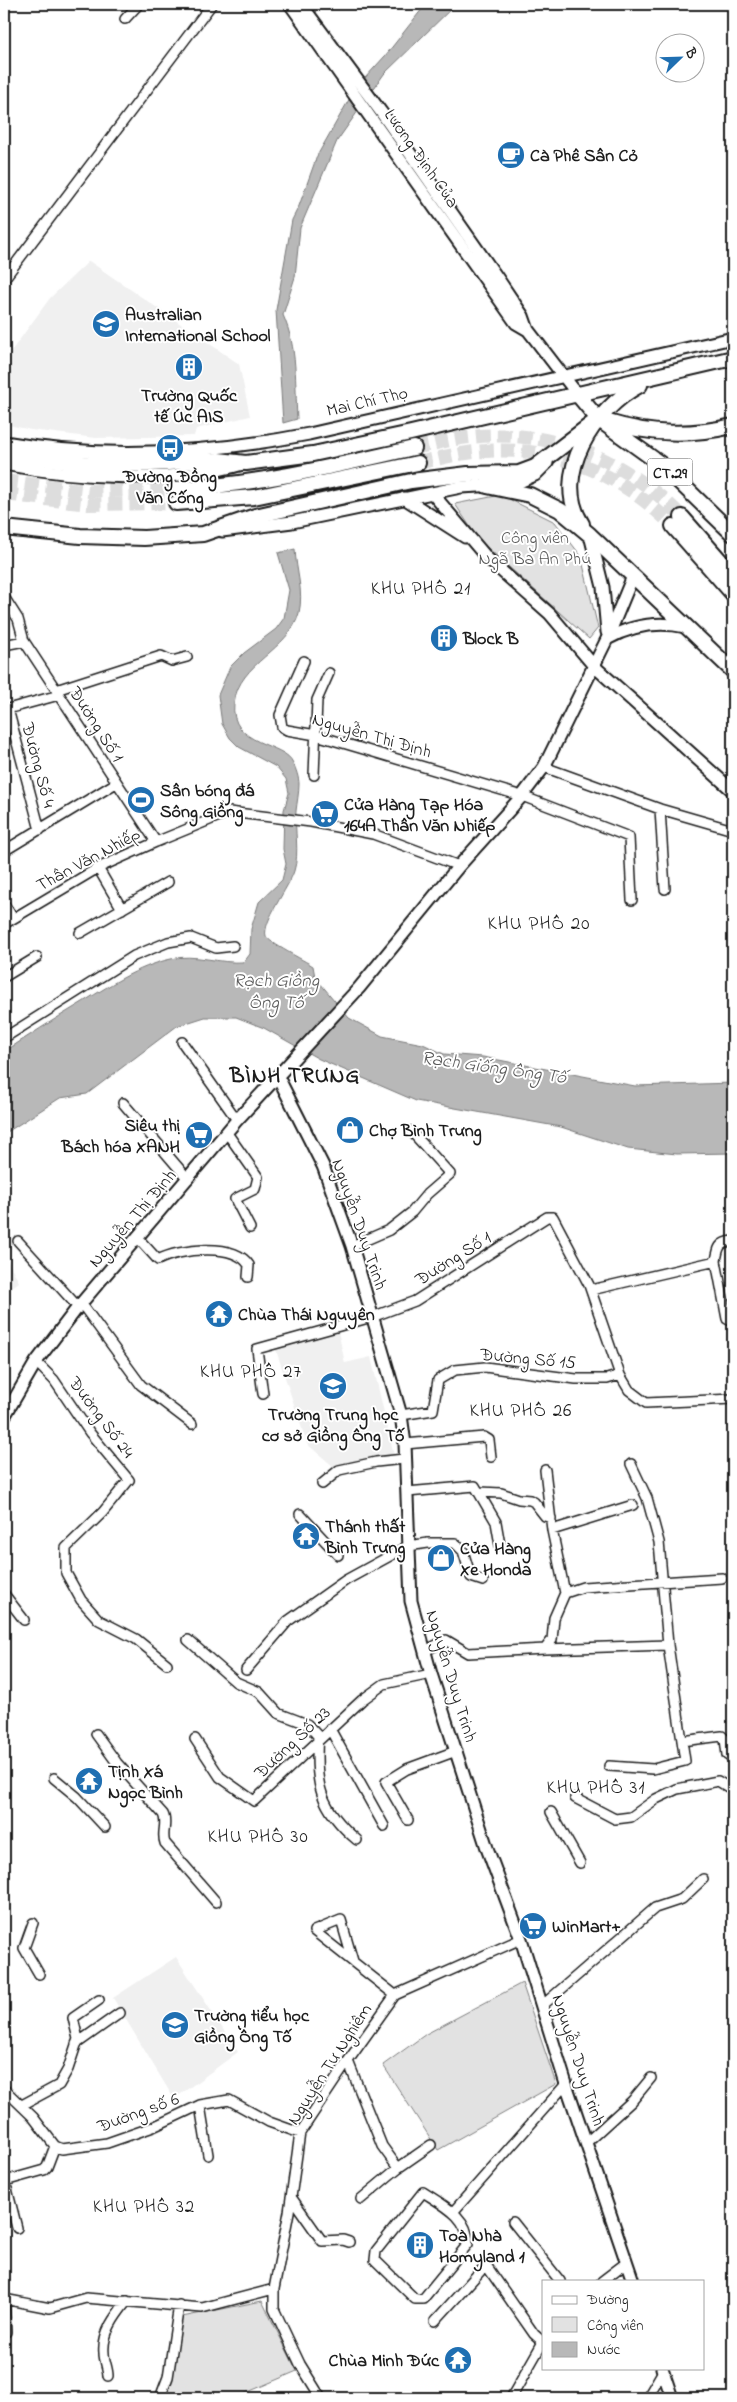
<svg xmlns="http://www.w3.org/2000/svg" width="737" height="2402" viewBox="0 0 737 2402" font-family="'Indie Flower',sans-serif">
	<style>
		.built { fill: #f0f0f0 }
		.green { fill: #e2e2e2; stroke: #7f7f7f }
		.water { fill: #b8b8b8; stroke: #7a7a7a }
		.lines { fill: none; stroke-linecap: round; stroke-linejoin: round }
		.highway-tunnel { stroke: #ddd; stroke-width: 14; stroke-dasharray: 14 7; stroke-linecap: butt }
		.minor-casing { stroke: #1c1c1c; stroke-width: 12 }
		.major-casing { stroke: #1c1c1c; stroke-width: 15 }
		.highway-casing { stroke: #1c1c1c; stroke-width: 18 }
		.minor { stroke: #fff; stroke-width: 9 }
		.major { stroke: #fff; stroke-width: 11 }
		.highway { stroke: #fff; stroke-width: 14 }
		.labels { text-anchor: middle; stroke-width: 4; stroke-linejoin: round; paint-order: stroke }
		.shield { fill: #fff; stroke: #606060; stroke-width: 1 }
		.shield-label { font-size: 16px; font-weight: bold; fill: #1c1c1c }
		.poi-label { font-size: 18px; font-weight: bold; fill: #1c1c1c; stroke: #fff; text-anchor: start }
		.street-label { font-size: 18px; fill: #1c1c1c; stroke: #fff }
		.park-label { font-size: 18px; fill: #575757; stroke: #fff }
		.neighbourhood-label { font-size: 19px; letter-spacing: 1px; fill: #1c1c1c; stroke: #fff }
		.water-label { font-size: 19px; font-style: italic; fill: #5a5a5a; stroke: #fff }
		.district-label { font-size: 22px; font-weight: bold; letter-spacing: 1px; fill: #1c1c1c; stroke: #fff }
	</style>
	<rect width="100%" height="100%" fill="#fff"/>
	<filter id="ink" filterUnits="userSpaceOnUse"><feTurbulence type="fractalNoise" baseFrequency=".02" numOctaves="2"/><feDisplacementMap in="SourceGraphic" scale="10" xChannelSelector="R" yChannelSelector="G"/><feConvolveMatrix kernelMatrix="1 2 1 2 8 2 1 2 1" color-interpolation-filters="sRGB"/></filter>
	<g filter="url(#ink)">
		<path class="built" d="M89 261 239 364 250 416 196 429 194 436 96 438 31 430 4 424V361L50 298Z
			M4 1253 19 1282 4 1293Z
			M338 1331 345 1363 371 1357 394 1455 334 1467 307 1444 275 1347Z
			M176 1957 238 2052 174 2099 113 1998Z"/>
		<path class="green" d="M501 495 555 522 581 556 598 628 589 639 479 540 455 504Z
			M522 1983 556 2084 438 2150 383 2065 426 2034Z
			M262 2301 297 2371 234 2398H181L168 2395 182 2317Z"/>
		<path class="water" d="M426 4H456L384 74 337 141 300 228 295 277 283 315C298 349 295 382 297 419L283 423 276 310 292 220 299 206 317 156 355 89 385 56Z
			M295 549C296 571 304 591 299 613 289 651 239 662 234 703 229 747 285 742 293 763 296 769 299 778 299 784 299 793 297 802 296 811 294 830 300 852 294 871 289 887 262 922 266 936 269 943 304 960 313 966L315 977 349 1018 382 1036 423 1044 444 1054 483 1057 635 1086 733 1083V1153L677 1154 628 1149 561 1127 416 1101 319 1059 264 1028 236 1017H205L177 1026 87 1094 60 1098 4 1134V1052C28 1036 53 1020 78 1005 107 987 138 966 171 959 194 953 220 964 244 962L250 954 251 929 259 902 282 880 286 864 283 849 284 810 289 793 286 779 276 767 239 747 230 738 222 724 218 695 230 667 244 653 276 629 284 618 289 590 278 553Z"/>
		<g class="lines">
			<path class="highway-tunnel" d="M414 448C433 444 451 439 470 437 551 428 626 459 682 517
				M418 463C441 458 463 452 486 451 558 446 623 475 673 526
				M4 481 89 491 175 489
				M4 494 88 504 176 503"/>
			<defs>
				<path id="minor" d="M125 19 139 4
					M4 279 212 4
					M4 597 18 619 24 641
					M4 645 24 641 156 842
					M304 661 280 715 282 727 287 730 316 735 522 796 629 837 632 900
					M56 690 161 656 172 661 187 657
					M8 709 40 830
					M4 710 59 695
					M544 767 660 809 733 830
					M314 775 317 700 329 673
					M660 809 665 889
					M4 851 116 783
					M98 868 122 909
					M4 904 13 918
					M4 924 98 868 156 842 229 812 311 822 373 834 459 866
					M80 933 168 882
					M4 977 37 957
					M4 1038 134 956 168 942 191 938 216 948 233 946
					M182 1042 237 1120
					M123 1103 188 1179
					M227 1133 258 1177 255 1189 235 1199 250 1228
					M137 1237 158 1260C179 1249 234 1242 249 1265L248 1277
					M18 1241 78 1307
					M352 1246 389 1230 412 1212 427 1194 450 1174 411 1131
					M716 1261C718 1248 719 1242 733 1241
					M591 1290 716 1261 727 1319 733 1322
					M81 1303 141 1385 192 1424
					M36 1362 54 1380 90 1433 129 1480 103 1512 66 1548V1573L81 1600 99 1620 136 1639 167 1664
					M263 1394 257 1349 372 1317 415 1301 547 1217H553L589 1285 620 1375 629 1390 646 1403 733 1399
					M401 1415 433 1410 438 1380 455 1370 485 1367 576 1379H607L620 1375
					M405 1444 484 1437 489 1440 491 1457
					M545 1470 552 1530 565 1593
					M322 1484 339 1470 376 1462 404 1459
					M407 1492 475 1486 496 1522 500 1545
					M480 1492 501 1493 519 1499 530 1500 534 1502 545 1516 551 1518
					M300 1514 338 1555
					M552 1530 633 1505
					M4 1594 24 1620
					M188 1640 236 1682 259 1692 278 1713 307 1724 318 1736C314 1783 320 1809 357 1840
					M545 1649 668 1645
					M425 1651 446 1640 468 1653 545 1649 552 1640 554 1618 565 1593 583 1587 722 1578
					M246 1670 288 1621 346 1580 408 1546 428 1543H455L463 1551 471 1577 483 1581
					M330 1729 384 1826
					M96 1734 117 1763 163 1814C168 1823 161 1833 165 1843L216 1902
					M195 1739 220 1777 254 1801 362 1700 384 1684 431 1674
					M682 1741 722 1736 725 1739 727 1755 733 1759
					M609 1766 653 1769 685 1761 668 1645 659 1542 647 1498 631 1464
					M54 1778 77 1797 105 1827
					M575 1798 615 1819 631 1817 656 1799 677 1789 718 1781 731 1789
					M551 1812 580 1863
					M408 1820 386 1782 407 1769 456 1751
					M33 1923 24 1948 39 1974
					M314 1931 395 1995
					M314 1931 341 1920 353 1961
					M543 2005 655 1908 682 1899 703 1879
					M76 2044 120 2013
					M348 2061 382 2146 398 2168
					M4 2089 33 2117 55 2146 62 2149 107 2143 153 2127 200 2105 229 2100 269 2122 300 2133
					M22 2105 59 2085 68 2069 78 2039 73 2018 99 2000
					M200 2105 208 2155
					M587 2142 632 2101 651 2078
					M423 2192C443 2205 469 2217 468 2244L423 2299H415L375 2260 376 2251Z
					M291 2197 322 2241 343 2240 349 2242
					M361 2199 398 2168 431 2145
					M453 2212 566 2084
					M513 2222 560 2281
					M17 2228 5 2181 44 2170 47 2167 55 2146
					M602 2281 627 2262
					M4 2299 50 2308 86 2298 202 2308 274 2289
					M4 2299 6 2332
					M435 2321 486 2265 534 2334 543 2342
					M108 2376C108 2368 104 2361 104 2353 102 2333 115 2316 127 2301
					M160 2398 168 2377 179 2305
					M321 2398 300 2364 274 2309V2289L289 2212 300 2133 348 2061 395 1995 521 1939
					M511 2398 543 2342
					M647 2398 663 2371"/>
				<path id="major" d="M290 4 516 323 528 330
					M301 4 381 112 496 276 523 316 528 330 578 395
					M4 442C106 460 207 454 309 434L733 338
					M4 464C74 478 174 484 243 464
					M432 493 487 558 550 614 594 666 733 791
					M404 498 465 537
					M222 531 292 522 461 487 515 484 535 475 547 463
					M590 535 603 587 607 632
					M607 639C632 625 658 621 686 627
					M278 1077 323 1166 352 1246 401 1415 405 1444 411 1601 431 1674 487 1848 521 1939 566 2084 633 2281
					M4 1417 36 1362 78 1307 237 1120 359 988 459 866 522 796 544 767 607 639 633 576
					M662 2368 672 2398"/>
				<path id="highway" d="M578 395 598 419 662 465 733 534
					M608 422C651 435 690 436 733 426
					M4 454 91 464H151L218 460 246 463 313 454 411 433 733 358
					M487 486 530 495 560 510 590 535 733 671
					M175 489C256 485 335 466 414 448
					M176 503 254 497 418 463
					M682 517 733 575
					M582 524C550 475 595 408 640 385
					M673 526 733 594
					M4 528 80 536 144 538 203 534 255 516 411 481 468 474 519 473 535 467 598 419"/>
			</defs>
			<use href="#minor" class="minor-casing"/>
			<use href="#major" class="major-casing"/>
			<use href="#highway" class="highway-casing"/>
			<use href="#minor" class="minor"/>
			<use href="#major" class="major"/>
			<use href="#highway" class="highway"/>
		</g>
	</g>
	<defs>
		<symbol id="cafe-disc" viewBox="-11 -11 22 22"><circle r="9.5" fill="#1f6fb2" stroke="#fff"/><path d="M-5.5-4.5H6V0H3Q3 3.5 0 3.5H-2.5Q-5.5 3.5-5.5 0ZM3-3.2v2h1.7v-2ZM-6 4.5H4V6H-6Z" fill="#fff"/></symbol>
		<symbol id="school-disc" viewBox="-11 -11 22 22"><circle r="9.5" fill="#1f6fb2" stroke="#fff"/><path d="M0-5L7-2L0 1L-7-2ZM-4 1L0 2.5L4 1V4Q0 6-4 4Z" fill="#fff"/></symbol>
		<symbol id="building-disc" viewBox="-11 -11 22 22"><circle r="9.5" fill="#1f6fb2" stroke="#fff"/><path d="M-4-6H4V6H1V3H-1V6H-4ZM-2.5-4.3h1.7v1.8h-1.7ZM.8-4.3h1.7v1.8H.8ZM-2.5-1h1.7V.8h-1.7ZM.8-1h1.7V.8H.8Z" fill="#fff"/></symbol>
		<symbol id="bus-disc" viewBox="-11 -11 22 22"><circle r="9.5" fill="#1f6fb2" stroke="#fff"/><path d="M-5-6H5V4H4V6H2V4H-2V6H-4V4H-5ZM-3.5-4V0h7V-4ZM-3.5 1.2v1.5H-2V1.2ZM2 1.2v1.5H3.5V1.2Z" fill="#fff"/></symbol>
		<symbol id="stadium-disc" viewBox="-11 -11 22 22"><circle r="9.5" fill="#1f6fb2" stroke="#fff"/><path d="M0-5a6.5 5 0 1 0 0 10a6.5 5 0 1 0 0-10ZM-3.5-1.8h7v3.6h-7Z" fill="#fff"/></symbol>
		<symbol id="supermarket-disc" viewBox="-11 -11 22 22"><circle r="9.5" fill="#1f6fb2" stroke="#fff"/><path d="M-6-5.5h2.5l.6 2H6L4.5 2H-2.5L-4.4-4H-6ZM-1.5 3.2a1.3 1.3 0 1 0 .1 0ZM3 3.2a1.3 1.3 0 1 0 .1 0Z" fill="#fff"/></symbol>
		<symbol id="shop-disc" viewBox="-11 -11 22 22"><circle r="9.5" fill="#1f6fb2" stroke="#fff"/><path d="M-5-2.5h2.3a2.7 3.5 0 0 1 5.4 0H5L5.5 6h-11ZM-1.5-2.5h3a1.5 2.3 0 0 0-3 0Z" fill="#fff"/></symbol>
		<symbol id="temple-disc" viewBox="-11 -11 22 22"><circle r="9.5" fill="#1f6fb2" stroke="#fff"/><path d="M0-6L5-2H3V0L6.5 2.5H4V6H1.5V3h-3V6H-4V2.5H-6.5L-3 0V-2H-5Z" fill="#fff"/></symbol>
	</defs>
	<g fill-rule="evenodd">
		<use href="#cafe-disc" x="495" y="139" width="32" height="32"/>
		<use href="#school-disc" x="90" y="308" width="32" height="32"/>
		<use href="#building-disc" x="173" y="351" width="32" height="32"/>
		<use href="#bus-disc" x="154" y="432" width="32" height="32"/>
		<use href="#building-disc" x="428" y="622" width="32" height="32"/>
		<use href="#stadium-disc" x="125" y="784" width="32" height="32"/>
		<use href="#supermarket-disc" x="309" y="798" width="32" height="32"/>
		<use href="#shop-disc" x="334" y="1114" width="32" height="32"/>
		<use href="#supermarket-disc" x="183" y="1119" width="32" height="32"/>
		<use href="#temple-disc" x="203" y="1298" width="32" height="32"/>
		<use href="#school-disc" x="317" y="1370" width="32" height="32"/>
		<use href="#temple-disc" x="290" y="1520" width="32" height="32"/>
		<use href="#shop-disc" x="425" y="1542" width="32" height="32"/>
		<use href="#temple-disc" x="73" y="1765" width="32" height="32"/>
		<use href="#supermarket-disc" x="517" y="1910" width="32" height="32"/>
		<use href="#school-disc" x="159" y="2009" width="32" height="32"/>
		<use href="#building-disc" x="404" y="2229" width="32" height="32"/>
		<use href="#temple-disc" x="442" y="2344" width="32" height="32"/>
	</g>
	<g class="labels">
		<rect class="shield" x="647.5" y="458.5" width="45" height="27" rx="4"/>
		<g class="shield-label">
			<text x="670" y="478">CT.29</text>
		</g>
		<g class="poi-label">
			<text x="530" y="161">Cà Phê Sân Cỏ</text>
			<text x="125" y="320">Australian<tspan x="125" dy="21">International School</tspan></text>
			<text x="189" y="401" text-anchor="middle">Trường Quốc<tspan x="189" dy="21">tế Úc AIS</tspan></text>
			<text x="170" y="482" text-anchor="middle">Đường Đồng<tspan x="170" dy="21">Văn Cống</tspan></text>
			<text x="463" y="644">Block B</text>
			<text x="160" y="796">Sân bóng đá<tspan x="160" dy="21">Sông Giồng</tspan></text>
			<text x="344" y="810">Cửa Hàng Tạp Hóa<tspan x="344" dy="21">164A Thân Văn Nhiếp</tspan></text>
			<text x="180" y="1131" text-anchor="end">Siêu thị<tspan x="180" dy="21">Bách hóa XANH</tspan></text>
			<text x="369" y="1136">Chợ Bình Trưng</text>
			<text x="238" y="1320">Chùa Thái Nguyên</text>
			<text x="333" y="1420" text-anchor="middle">Trường Trung học<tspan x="333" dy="21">cơ sở Giồng Ông Tố</tspan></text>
			<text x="325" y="1532">Thánh thất<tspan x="325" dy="21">Bình Trưng</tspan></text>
			<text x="460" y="1554">Cửa Hàng<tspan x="460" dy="21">Xe Honda</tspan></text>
			<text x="108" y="1777">Tịnh Xá<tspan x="108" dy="21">Ngọc Bình</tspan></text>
			<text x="552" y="1932">WinMart+</text>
			<text x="194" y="2021">Trường tiểu học<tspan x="194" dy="21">Giồng Ông Tố</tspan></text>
			<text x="439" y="2241">Toà Nhà<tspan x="439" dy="21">Homyland 1</tspan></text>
			<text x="439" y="2366" text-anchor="end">Chùa Minh Đức</text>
		</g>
		<g class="street-label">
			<text transform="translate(422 158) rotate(55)" y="6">Lương Định Của</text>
			<text transform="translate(367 401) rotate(-13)" y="6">Mai Chí Thọ</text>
			<text transform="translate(97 724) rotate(57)" y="6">Đường Số 1</text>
			<text transform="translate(372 735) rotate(16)" y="6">Nguyễn Thị Định</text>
			<text transform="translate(39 765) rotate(75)" y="6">Đường Số 4</text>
			<text transform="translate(88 859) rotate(-28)" y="6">Thân Văn Nhiếp</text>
			<text transform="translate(132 1218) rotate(-49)" y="6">Nguyễn Thị Định</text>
			<text transform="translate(360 1224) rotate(71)" y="6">Nguyễn Duy Trinh</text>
			<text transform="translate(453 1258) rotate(-32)" y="6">Đường Số 1</text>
			<text transform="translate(528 1358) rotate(5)" y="6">Đường Số 15</text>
			<text transform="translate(102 1417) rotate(53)" y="6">Đường Số 24</text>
			<text transform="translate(452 1676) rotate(73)" y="6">Nguyễn Duy Trinh</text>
			<text transform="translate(292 1742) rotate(-43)" y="6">Đường Số 23</text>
			<text transform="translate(579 2060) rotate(72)" y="6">Nguyễn Duy Trinh</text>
			<text transform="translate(329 2064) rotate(-57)" y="6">Nguyễn Tư Nghiêm</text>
			<text transform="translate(138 2112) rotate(-20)" y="6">Đường số 6</text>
		</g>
		<g class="park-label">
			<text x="535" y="543">Công viên<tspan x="535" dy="21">Ngã Ba An Phú</tspan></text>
		</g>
		<g class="neighbourhood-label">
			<text x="421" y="594">KHU PHỐ 21</text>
			<text x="539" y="929">KHU PHỐ 20</text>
			<text x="251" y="1377">KHU PHỐ 27</text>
			<text x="521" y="1416">KHU PHỐ 26</text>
			<text x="596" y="1793">KHU PHỐ 31</text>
			<text x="258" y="1842">KHU PHỐ 30</text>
			<text x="144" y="2212">KHU PHỐ 32</text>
		</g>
		<g class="water-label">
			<text x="276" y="986">Rạch Giồng<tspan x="276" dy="22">Ông Tố</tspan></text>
			<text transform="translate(494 1066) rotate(8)" y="7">Rạch Giống Ống Tố</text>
		</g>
		<g class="district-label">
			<text x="295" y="1082">BÌNH TRƯNG</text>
		</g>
	</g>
	<rect width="737" height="2402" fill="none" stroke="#fff" stroke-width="20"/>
	<rect x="10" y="10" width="717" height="2382" fill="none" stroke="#1c1c1c" stroke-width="2" filter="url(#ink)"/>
	<rect x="542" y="2280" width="162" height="90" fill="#ffffff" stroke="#a4a4a4"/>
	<rect x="552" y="2296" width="25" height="8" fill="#ffffff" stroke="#a4a4a4"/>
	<text x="587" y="2304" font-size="15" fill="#1c1c1c">Đường</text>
	<rect x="552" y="2317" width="25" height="15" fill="#e2e2e2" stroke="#a4a4a4"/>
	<text x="587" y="2330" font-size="15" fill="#1c1c1c">Công viên</text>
	<rect x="552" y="2342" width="25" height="15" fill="#b8b8b8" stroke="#a4a4a4"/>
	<text x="587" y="2354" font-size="15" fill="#1c1c1c">Nước</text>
	<g transform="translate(680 58) rotate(67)"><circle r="24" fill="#ffffff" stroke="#a4a4a4"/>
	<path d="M0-4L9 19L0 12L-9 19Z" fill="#1f6fb2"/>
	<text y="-8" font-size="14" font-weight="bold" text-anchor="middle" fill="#1c1c1c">B</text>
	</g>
</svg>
